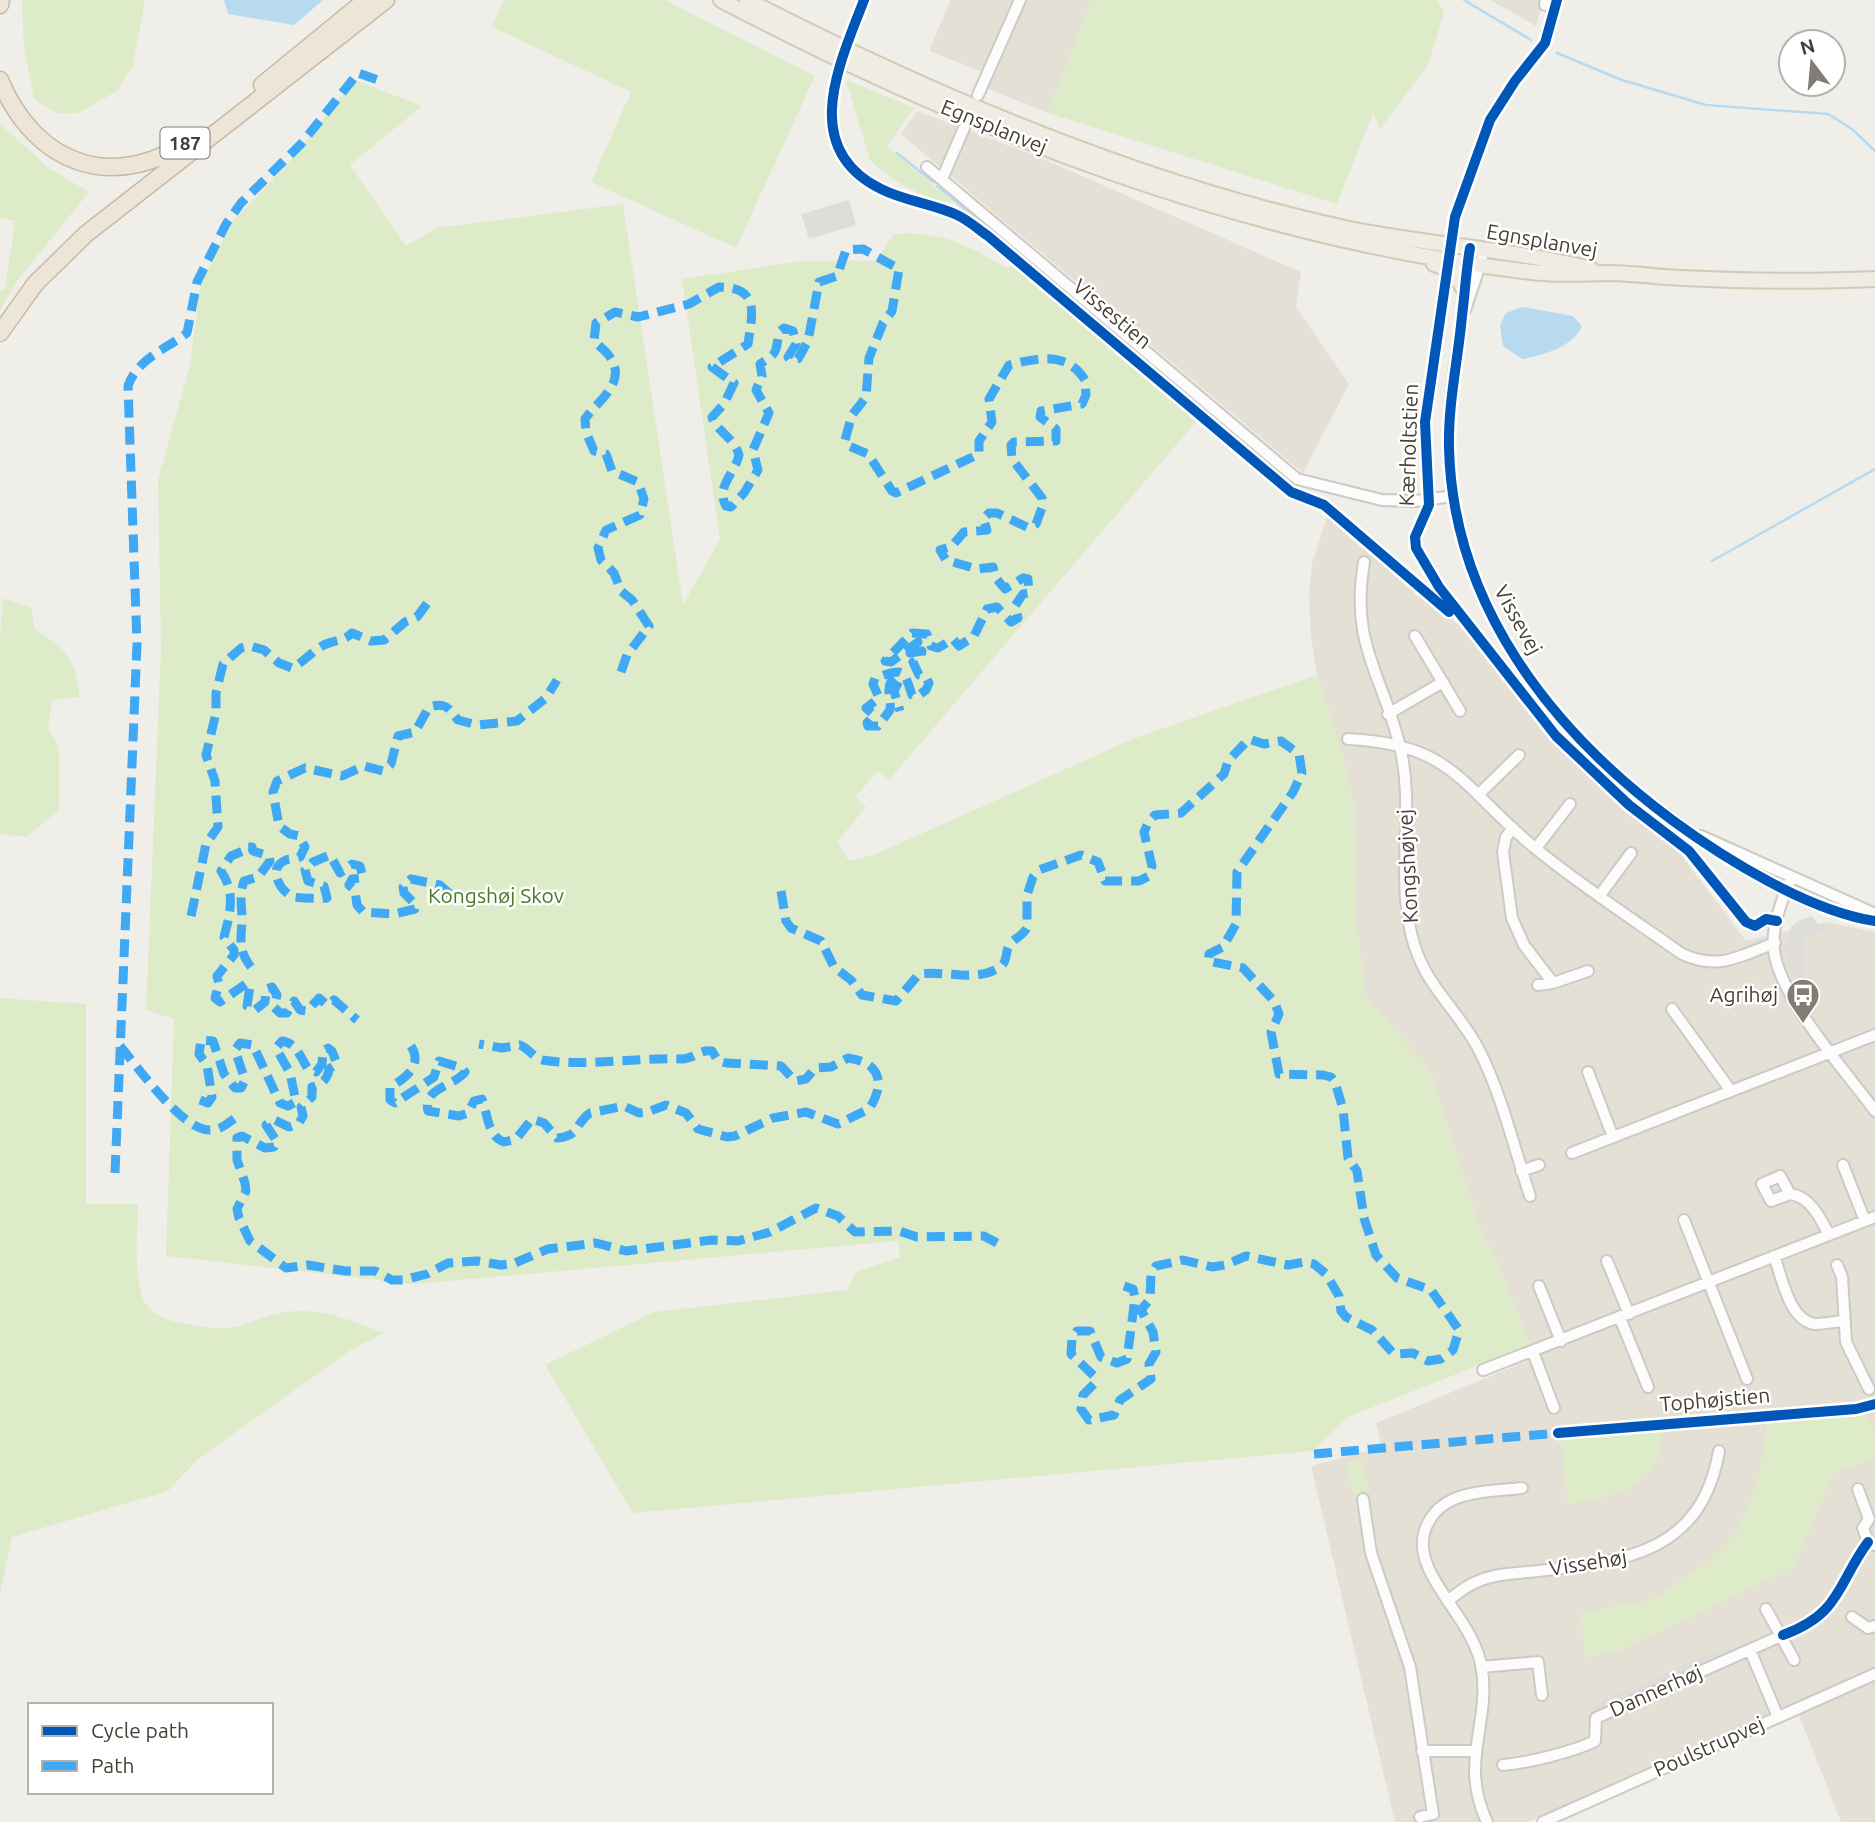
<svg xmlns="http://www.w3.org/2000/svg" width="1875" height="1822" viewBox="0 0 1875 1822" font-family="Ubuntu,sans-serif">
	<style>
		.residential { fill: #e4e0d6 }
		.green { fill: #deebc8 }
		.parking { fill: #dfddd9 }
		.water { fill: #b8daef }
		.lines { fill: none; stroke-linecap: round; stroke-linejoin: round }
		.stream { stroke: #b8daef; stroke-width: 2.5 }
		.minor-casing { stroke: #cdcac5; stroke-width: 14 }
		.major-casing { stroke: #d3cab6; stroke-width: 18 }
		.highway-casing { stroke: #c8baa4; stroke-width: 19 }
		.minor { stroke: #fdfcfc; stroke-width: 10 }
		.major { stroke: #f1ece3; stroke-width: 14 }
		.highway { stroke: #ece5d8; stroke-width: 16 }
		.quiet { stroke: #3fa9f5; stroke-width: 9; stroke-dasharray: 18 9; stroke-linecap: butt }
		.cycleway-casing { stroke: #fff; stroke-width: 15 }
		.cycleway { stroke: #0057b8; stroke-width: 10 }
		.labels { text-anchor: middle; stroke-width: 5; stroke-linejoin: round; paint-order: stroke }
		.shield { fill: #fff; stroke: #7e7972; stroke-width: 2 }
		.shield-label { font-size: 19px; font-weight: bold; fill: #463f35 }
		.street-label { font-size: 21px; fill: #463f35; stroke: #fff }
		.park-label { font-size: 21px; fill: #487a26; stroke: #fff }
		.poi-label { font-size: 21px; fill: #463f35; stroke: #fff; text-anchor: end }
	</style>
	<rect width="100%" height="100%" fill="#f0eee9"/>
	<path class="residential" d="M948 0H1092L1048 113 986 88 980 71 929 51 950 1Z
		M1490 0H1543L1536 26Z
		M917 111 1041 158 1301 272 1296 307 1349 384 1303 473 901 134Z
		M1328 513 1483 646 1522 703 1570 758 1676 848 1746 941 1827 922 1875 932V1822H1841L1794 1703 1527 1822H1395L1311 1466 1382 1447 1376 1423 1527 1361 1530 1345 1493 1252 1482 1235 1430 1071 1365 996 1355 913 1354 807 1343 755 1317 675 1311 637 1309 596 1312 564Z"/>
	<path class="green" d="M22 0H145L133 65 117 91 78 113H56L34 99 24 48Z
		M504 0H665L815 76 736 248 591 182 631 92 492 27Z
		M1091 0H1437L1444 12 1428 65 1380 129 1373 113 1337 204 1048 113Z
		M354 80 422 106 350 165 406 246 436 228 623 204 683 605 720 539 682 279 802 261H876L894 234C943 231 965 244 1006 268L1014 265 1201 416 889 780 878 771 855 797 866 807 837 842 849 861 876 854 1135 738 1317 675 1343 755 1354 807 1355 913 1365 996 1430 1071 1482 1235 1493 1252 1530 1345 1348 1417 1312 1451 633 1513 545 1365 654 1312 847 1290 856 1272 900 1257 898 1241 415 1284 166 1256 174 1019 146 1010 161 649 158 480 190 365 201 282 233 221 285 167Z
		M846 80 914 108 887 146 954 203C924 199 892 182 870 160Z
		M0 124 50 169 89 192 16 282 0 311V290L5 289 15 221 0 218Z
		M3 598 31 608 35 629C65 649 78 660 79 697L52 700 48 728 59 747V810L26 837 0 834V637Z
		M0 998 86 1004V1204H138C138 1229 131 1289 149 1308 158 1318 174 1322 187 1324 202 1327 220 1330 235 1327 252 1323 269 1314 286 1312 320 1307 354 1321 384 1333L351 1350 197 1460 168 1491 12 1537 0 1594Z
		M1866 1412 1875 1438V1458L1833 1474 1794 1567 1621 1650 1585 1658 1581 1613 1652 1600 1711 1560 1737 1532 1751 1499 1760 1472 1767 1422Z
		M1663 1428C1662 1489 1616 1496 1568 1504L1561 1440Z
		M1361 1460 1370 1492 1354 1496 1345 1462Z"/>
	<path class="parking" d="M849 200 856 225 809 239 801 214Z
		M1811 916 1819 925 1826 924 1827 930 1803 937 1807 953 1802 955 1809 984 1798 987 1782 943 1788 941 1791 927 1798 921Z
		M1730 1645 1732 1651 1594 1712 1591 1706Z"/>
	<path class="water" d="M224 0H323L294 25 228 14Z
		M1522 307 1573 316 1582 326C1573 347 1544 355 1522 359L1503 346 1500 325 1506 313Z"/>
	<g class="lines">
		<path class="stream" d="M1464 0 1531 40
			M1557 53 1622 80 1706 105 1828 114 1852 129 1875 151
			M897 153 933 182
			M937 186 1009 246
			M1712 561 1875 469"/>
		<defs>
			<path id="minor" d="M1545 5 1546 0
				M978 95 1020 0
				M927 167 1297 479 1382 500 1416 501 1453 496
				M942 179 964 128
				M1468 256C1465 277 1465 298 1462 319 1456 362 1447 406 1449 450 1455 607 1551 730 1673 820 1725 859 1810 911 1875 921
				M1465 310 1482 259
				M1364 562C1350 645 1382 673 1400 747 1415 808 1396 875 1412 937 1425 988 1457 1007 1479 1050 1502 1095 1514 1148 1530 1196
				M1415 636 1460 711
				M1388 714 1443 682
				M1348 739C1454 744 1461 787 1535 848 1581 886 1633 919 1682 954 1720 971 1739 956 1775 943
				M1479 794 1519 755
				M1513 828 1506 837 1503 852 1512 918 1524 945 1553 983 1588 971
				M1701 836 1875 914
				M1536 848 1570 804
				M1791 878C1782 900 1771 926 1774 951 1781 1000 1845 1070 1875 1111
				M1600 895 1631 853
				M1538 985 1553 983
				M1672 1009 1731 1091
				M1588 1072 1613 1137
				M1572 1153 1875 1035
				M1843 1165 1865 1221
				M1521 1171 1539 1165
				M1790 1194 1771 1201 1762 1184 1780 1176 1790 1194C1810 1196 1821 1219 1829 1235
				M1684 1220 1747 1379
				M1774 1256C1782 1277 1789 1321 1815 1324 1824 1324 1834 1322 1843 1321
				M1607 1261 1629 1314
				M1837 1265 1842 1277 1846 1342 1869 1389
				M1539 1286 1561 1341
				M1620 1318 1648 1387
				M1533 1352 1554 1408
				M1483 1370 1875 1217
				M1858 1489 1869 1519 1863 1528 1868 1542 1875 1545
				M1363 1499 1371 1553 1410 1667 1433 1814 1420 1817
				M1449 1600C1459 1592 1469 1584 1481 1580 1499 1573 1520 1573 1539 1571 1626 1561 1701 1553 1719 1451
				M1766 1609 1794 1660
				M1852 1617 1868 1628 1875 1626
				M1750 1650 1778 1717
				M1481 1667 1538 1662 1542 1695
				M1422 1751H1474
				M1503 1765C1527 1763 1573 1752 1595 1741L1596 1718 1783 1635
				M1487 1822C1459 1762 1490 1726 1482 1669 1474 1617 1410 1574 1425 1530 1439 1489 1487 1492 1522 1488
				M1543 1822 1875 1674"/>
			<path id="major" d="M721 0C972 132 1246 239 1531 272 1557 275 1583 274 1609 273 1633 273 1657 277 1681 278 1746 281 1810 282 1875 279
				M747 0C932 95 1141 184 1345 228 1427 245 1511 249 1591 269
				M1434 264 1454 271 1463 288"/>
			<path id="highway" d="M0 5 1 0
				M0 80C36 167 117 194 194 137
				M262 85 366 0
				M0 333 35 284 86 234 386 0"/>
		</defs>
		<use href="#minor" class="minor-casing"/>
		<use href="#major" class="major-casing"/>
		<use href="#highway" class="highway-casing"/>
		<use href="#minor" class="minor"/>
		<use href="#major" class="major"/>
		<use href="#highway" class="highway"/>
		<path class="quiet" d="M621 672 627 655 649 626 632 600 621 591 614 573 601 560 598 548 606 530 640 515 644 499 638 482 612 471 606 454 594 451 586 432 585 419C597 401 628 383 610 357 606 351 599 346 594 341L596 323 615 312 638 317 689 304 719 287C761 287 752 315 748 344L712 367 734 383 724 404 712 417C716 431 734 437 739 455 736 472 715 487 726 506L731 507 744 493 758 470 753 450 769 413 756 390 762 376 760 364C778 352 775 355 779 332L784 328 793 331 796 344 788 357 791 361 798 359 808 341 819 282 837 276 846 250 863 249 899 269 892 311 883 323 869 358 866 397 852 415 845 440 849 446 868 454 892 491 896 493 979 454V441L992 422 989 399 1009 365C1037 358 1067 351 1085 380L1086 395 1082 404 1041 411 1040 417 1056 429V441L1014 442 1011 445 1012 459 1042 498 1043 505 1036 524 1029 528 997 513H989L983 519 987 530 964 532 952 546 940 550 946 560 977 569 993 567 996 578 1005 589 1023 578 1028 579 1029 593 1023 594 1015 606 1018 618 1011 622 997 607 987 609 974 636 959 646 953 639 938 648 931 646 927 634 912 633 885 661 891 662 918 642 910 653 922 651 921 657 913 662 919 675 926 677 929 683 926 690 916 697 912 695C903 668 905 668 875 678L873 684 879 698 866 708 874 715 867 723 868 726H878L890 710C892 698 883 686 896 676L899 681 894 691 900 711
			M781 891 786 921 791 928 821 941 834 967 851 980 862 995 896 1001 919 974C945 970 976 983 1000 967 1009 961 1004 950 1011 943 1017 937 1023 935 1027 928V895L1033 877 1039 870 1081 855 1098 862 1105 881H1139L1149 876 1152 866 1144 832 1148 823 1155 815 1181 813 1224 774 1228 761 1249 739 1264 744 1281 741 1299 754 1302 773 1293 792 1237 872 1236 924 1223 947 1209 954 1208 961 1243 968 1274 1001 1279 1014 1271 1032 1279 1074 1323 1075 1331 1077 1335 1082 1343 1109 1348 1158 1357 1171 1364 1218 1376 1255 1397 1278 1431 1290 1459 1330 1453 1350 1441 1359 1428 1361 1413 1353 1394 1354 1372 1330 1346 1317 1341 1311 1339 1296 1326 1274 1314 1264 1304 1262 1288 1265 1246 1256 1225 1265 1212 1267 1183 1260 1156 1266 1151 1274 1150 1299 1141 1310 1153 1332 1156 1352 1149 1364 1151 1379 1120 1400 1114 1415 1089 1420 1081 1409 1083 1395 1094 1384V1376L1071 1354 1072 1338 1077 1331H1090L1101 1357 1117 1363 1127 1359 1135 1298 1133 1289 1124 1286
			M450 894 440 885 411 879 403 887 404 893 416 905 415 909 394 914 363 912 357 905 355 890 349 885 352 879 363 878 360 866 352 864 340 873 330 855 313 862 305 870 308 881 324 886 327 898C322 899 298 898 293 897 281 892 267 869 284 861 289 858 294 860 300 857L305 847 299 836 290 834 279 826 273 792 277 781 305 768 342 776 364 766 383 771 391 764 398 736 415 732 429 707C447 702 448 708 458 720L477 725 517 721 546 698 557 680
			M191 916 206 844 218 827 215 781 206 755 216 713V693L223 664 241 648 250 646 264 650 279 663 292 668C304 662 314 649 326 644 336 640 344 641 352 633L371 641 384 640 405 622 417 617 431 598
			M251 967C238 950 241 940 242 920 242 906 239 896 244 881L258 877 270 861 269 856 253 851 252 847H245L243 851 231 856 221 871C236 893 230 914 224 937L234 950V955L217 976 219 984 215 998 220 1002 247 983 250 986 247 1006 255 1010 265 1002 266 989 272 987 277 995 274 1007 280 1013H287L294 1001 300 1010 307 1011 319 998 327 1005 334 1000 357 1020
			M120 1046C138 1067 183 1132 211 1130 221 1130 228 1123 235 1118
			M411 1046C423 1065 406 1078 390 1087V1100L395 1103 434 1077 439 1061 462 1068 465 1072C455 1086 422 1088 428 1111L459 1116 468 1113 474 1101 482 1099C488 1114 487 1136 504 1142L516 1139 532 1119 544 1123 557 1138C581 1136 574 1124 590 1113L624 1106 639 1113 648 1112 666 1105 686 1113 698 1129 727 1137 735 1136 773 1118 806 1112 838 1124 869 1109C886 1083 880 1062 848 1058L831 1067 815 1068 806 1079 795 1081 781 1066 726 1063 718 1061 712 1051C700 1049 693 1059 682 1059 636 1057 588 1067 542 1060 534 1058 528 1048 520 1045L502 1048 479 1044
			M200 1100 208 1103 212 1097 207 1065 199 1054 201 1040 213 1041 224 1074 235 1088H241L245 1080 235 1050 240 1043 253 1045 280 1103 288 1106 296 1102 290 1073 276 1048 282 1041C297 1043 300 1057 308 1069L316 1072 322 1064 323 1051 328 1048 332 1051 337 1064 329 1069C328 1079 321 1085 312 1087V1097L301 1107 303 1116 299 1123 289 1127 275 1120 266 1125 277 1142 274 1147 265 1148 242 1136 237 1138V1160L245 1183 246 1191 237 1209 239 1218 250 1241 286 1268 308 1265 345 1271H375L392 1280H403L427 1274 448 1263 477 1261 501 1265 515 1263 548 1249 596 1243 626 1251 712 1240 738 1241 770 1232 816 1208 838 1216 855 1232 899 1231 917 1237 984 1236 999 1244
			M115 1173 137 644 128 386C137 359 166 349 187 333L197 282 226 224 241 203 301 144 358 73 381 81
			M1314 1454 1558 1433"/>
		<defs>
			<path id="cycleway" d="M864 0C840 63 798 148 881 189 905 201 933 204 957 215 968 220 978 229 988 236L1291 492 1324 505 1449 612
				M1557 0 1545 43 1515 81 1490 120 1455 217 1425 422 1429 505 1415 537 1416 548 1439 587 1556 736 1629 805 1689 851 1746 922 1755 926 1766 919 1777 921
				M1470 248C1466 271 1465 293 1462 316 1458 360 1448 403 1449 448 1453 605 1551 730 1672 820 1725 859 1809 911 1875 921
				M1558 1433 1856 1409 1875 1404
				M1783 1635C1841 1614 1837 1584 1868 1542"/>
		</defs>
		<use href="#cycleway" class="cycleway-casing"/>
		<use href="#cycleway" class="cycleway"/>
	</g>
	<defs>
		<symbol id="bus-pin" viewBox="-11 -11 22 30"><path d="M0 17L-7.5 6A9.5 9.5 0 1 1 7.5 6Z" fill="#827c74" stroke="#fff"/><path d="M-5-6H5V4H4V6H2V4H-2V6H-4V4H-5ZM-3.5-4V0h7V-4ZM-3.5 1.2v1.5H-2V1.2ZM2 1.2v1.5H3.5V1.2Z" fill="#fff"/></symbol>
	</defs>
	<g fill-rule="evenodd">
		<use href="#bus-pin" x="1784" y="976" width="38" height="52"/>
	</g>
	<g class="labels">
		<rect class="shield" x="160.5" y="127.5" width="49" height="31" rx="5"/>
		<g class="shield-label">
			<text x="185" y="150">187</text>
		</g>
		<g class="street-label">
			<text transform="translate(994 127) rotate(22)" y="7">Egnsplanvej</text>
			<text transform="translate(1542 241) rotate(10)" y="7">Egnsplanvej</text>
			<text transform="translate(1112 314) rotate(40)" y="7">Vissestien</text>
			<text transform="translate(1409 445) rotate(-88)" y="7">Kærholtstien</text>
			<text transform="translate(1518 620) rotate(61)" y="7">Vissevej</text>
			<text transform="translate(1408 866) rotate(-93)" y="7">Kongshøjvej</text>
			<text transform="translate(1715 1400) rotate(-5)" y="7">Tophøjstien</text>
			<text transform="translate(1588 1563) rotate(-9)" y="7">Vissehøj</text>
			<text transform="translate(1656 1691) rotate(-24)" y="7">Dannerhøj</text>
			<text transform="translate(1709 1747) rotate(-24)" y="7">Poulstrupvej</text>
		</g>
		<g class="park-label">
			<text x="496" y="903">Kongshøj Skov</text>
		</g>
		<g class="poi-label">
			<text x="1778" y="1002">Agrihøj</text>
		</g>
	</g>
	<rect x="28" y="1703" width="245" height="91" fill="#ffffff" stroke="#b5b2ae" stroke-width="2"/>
	<rect x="42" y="1726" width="35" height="10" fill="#0057b8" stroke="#b5b2ae" stroke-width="2"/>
	<text x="91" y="1738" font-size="21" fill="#463f35">Cycle path</text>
	<rect x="42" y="1761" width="35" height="10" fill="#3fa9f5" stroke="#b5b2ae" stroke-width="2"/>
	<text x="91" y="1773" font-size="21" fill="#463f35">Path</text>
	<g transform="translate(1812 63) rotate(344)"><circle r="33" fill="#ffffff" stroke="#b5b2ae" stroke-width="2"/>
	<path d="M0-5L12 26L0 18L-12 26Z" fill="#827c74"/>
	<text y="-10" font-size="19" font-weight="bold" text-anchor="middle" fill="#463f35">N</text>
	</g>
</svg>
